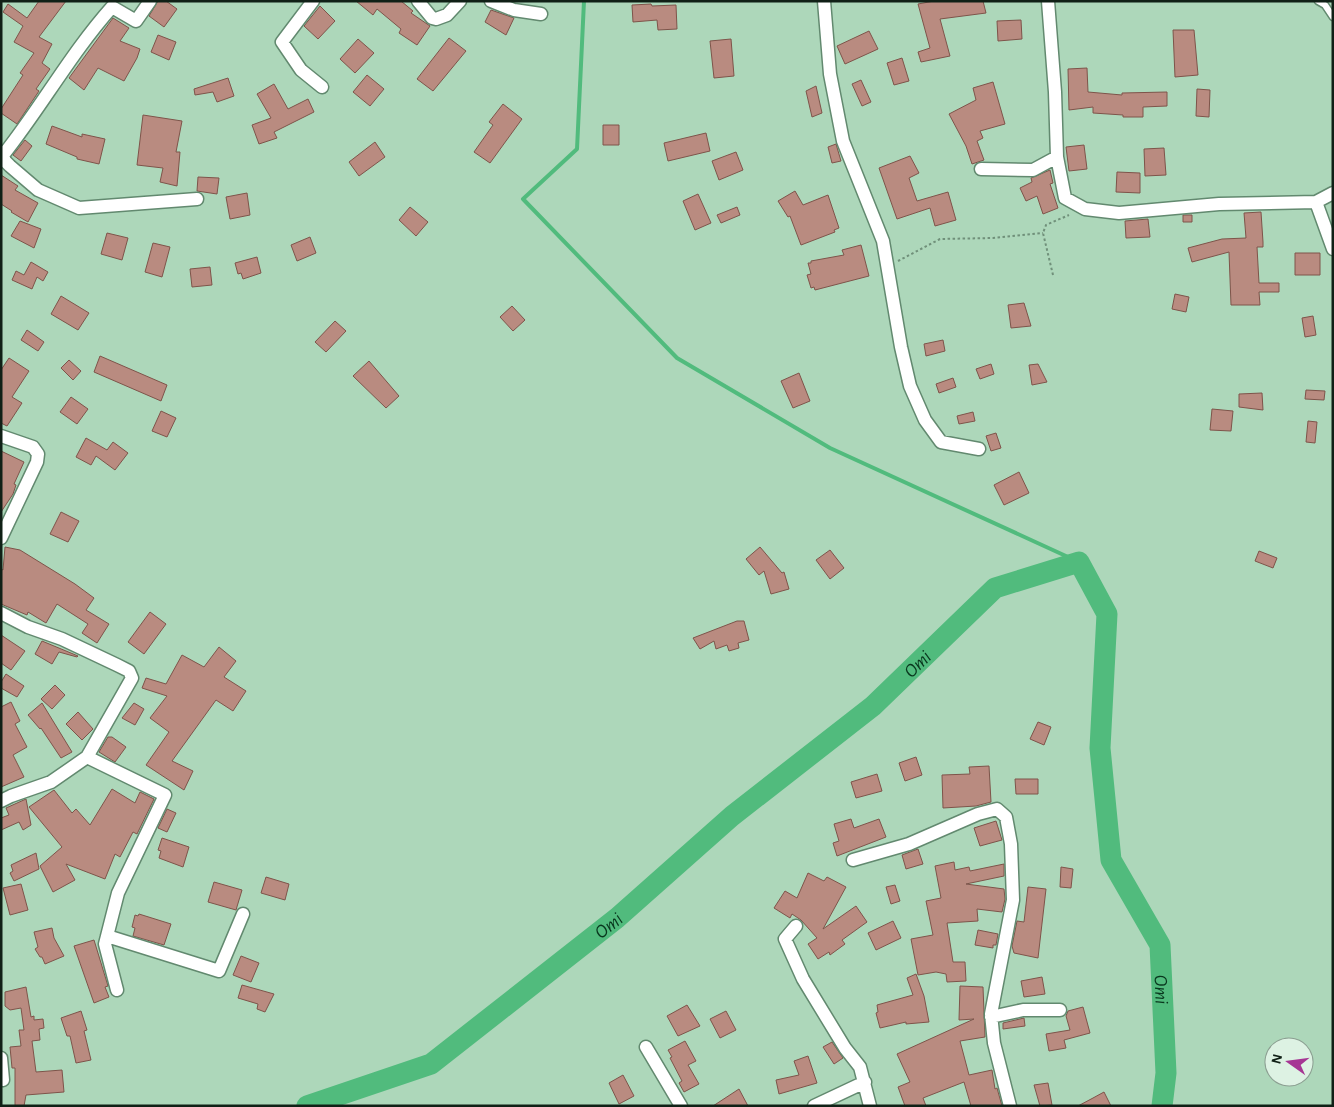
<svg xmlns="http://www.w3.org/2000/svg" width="1334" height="1107" viewBox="0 0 1334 1107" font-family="'Alegreya Sans',sans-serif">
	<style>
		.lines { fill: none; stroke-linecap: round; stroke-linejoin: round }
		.stream { stroke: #51bb7d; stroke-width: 4 }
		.river { stroke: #51bb7d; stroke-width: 21 }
		.building { fill: #b98b80; stroke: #7e544a }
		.service-casing { stroke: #62896f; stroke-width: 9 }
		.minor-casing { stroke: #62896f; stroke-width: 15 }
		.path { stroke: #70907a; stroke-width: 2; stroke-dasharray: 2.5 2.5; stroke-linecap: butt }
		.service { stroke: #fff; stroke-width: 6 }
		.minor { stroke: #fff; stroke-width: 12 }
		.labels { text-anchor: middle; stroke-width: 5; stroke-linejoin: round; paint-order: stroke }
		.water-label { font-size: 19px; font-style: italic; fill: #09371e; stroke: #ddf2e3 }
	</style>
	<rect width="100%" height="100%" fill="#add7ba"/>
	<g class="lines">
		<path class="stream" d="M584 1 577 149 523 199 677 358 830 448 1079 562"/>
		<path class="river" id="s1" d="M307 1106 431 1064 617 918 732 816 873 706 995 588 1079 562 1107 614 1100 748 1111 860 1160 945 1166 1073 1162 1106"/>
	</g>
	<path class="building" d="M39 1H66L39 37 52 44 42 63 50 69 36 89 39 91 17 124 1 113V109L23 75 20 73 34 53 14 42 23 26 3 12 8 4 27 18Z
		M158 1H166L177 9 164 27 149 16Z
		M356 1H401L413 11 411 13 430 26 417 45 399 33 401 29 377 9 373 15Z
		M934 1H983L986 13 940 19 950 56 921 62 918 52 930 48 918 4Z
		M651 4 652 6 676 5 677 29 658 30 657 20 633 22 632 5Z
		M320 6 335 21 318 39 304 26Z
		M491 10 514 18 506 35 485 22Z
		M113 18 129 28 120 41 140 49 137 58 124 81 98 68 84 90 69 78Z
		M1021 20 1022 39 998 41 997 21Z
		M1173 30H1194L1198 75 1175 77Z
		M869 31 878 49 845 64 837 46Z
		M158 35 176 42 169 60 151 52Z
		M449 38 466 51 433 91 417 79Z
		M358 39 374 53 355 73 340 59Z
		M731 39 734 76 714 78 710 41Z
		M902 58 909 81 894 85 887 63Z
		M1087 68 1088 92 1122 95V93L1167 92V106L1143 107V117H1123V115L1093 113V107L1069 110 1068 69Z
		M367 75 384 89 370 106 353 92Z
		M228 78 234 96 217 102 213 92 195 95 194 89Z
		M861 80 871 102 862 106 852 84Z
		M993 82 1005 124 980 131 983 138 977 141 984 160 972 164 966 146 949 114 976 100 973 88Z
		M274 84 288 109 308 99 314 112 274 132 277 138 259 144 252 125 271 118 257 94Z
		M816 86 822 113 812 117 806 91Z
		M1197 89 1210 90 1209 117 1196 116Z
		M503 104 522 119 490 163 474 152 493 125 489 122Z
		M143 115 182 121 176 152H180L177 186 160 182 163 168 137 165Z
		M603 125H619V145H603Z
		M52 126 82 137V134L105 139 99 164 77 159V157L46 144Z
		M706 133 710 151 668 161 664 143Z
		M25 140 32 146 21 161 13 155Z
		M375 142 385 157 359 176 349 162Z
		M836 144 841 161 832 163 828 147Z
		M1084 145 1087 169 1069 171 1066 147Z
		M1164 148 1166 175 1145 176 1144 149Z
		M736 152 743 170 719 180 712 161Z
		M910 156 919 173 909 178 917 201 948 192 956 220 935 226 930 208 897 219 879 168Z
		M1050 170 1053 183 1050 184 1058 208 1043 214 1037 196 1026 201 1020 188 1032 182 1031 178Z
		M1117 172 1140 173V193L1116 192Z
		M1 175 18 186 15 190 38 203 28 222 11 212 12 211 1 204Z
		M198 177 219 178 217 194 197 191Z
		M795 191 803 205 828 195 839 228 834 230 835 232 801 245 790 216 788 217 778 201Z
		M247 193 250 215 230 219 226 197Z
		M698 194 711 223 695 230 683 201Z
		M410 207 428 222 416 236 399 220Z
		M737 207 740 215 721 223 717 215Z
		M1261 212 1263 242V247H1257L1259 283H1279V292H1259L1260 305H1231L1229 252 1192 262 1188 248 1222 239 1246 238 1244 213Z
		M1183 215H1192V222H1183Z
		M1148 219 1150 237 1126 238 1125 221Z
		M20 221 41 229 34 248 11 236Z
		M107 233 128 238 122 260 101 254Z
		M310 237 316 253 297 261 291 245Z
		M153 243 170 247 162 277 145 272Z
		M861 245 869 276 815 290 814 287 811 288 807 275 811 274 808 263H811V261L844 255 842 250Z
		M1295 253H1320V275H1295Z
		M257 257 261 273 243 279 241 273 238 274 235 263Z
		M31 262 48 272 43 281 37 277 32 289 12 280 16 271 24 275Z
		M210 267 212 285 192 287 190 269Z
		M1175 294 1189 297 1186 312 1172 309Z
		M61 296 89 313 78 330 51 314Z
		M1024 303 1031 326 1011 328 1008 305Z
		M512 306 525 320 513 331 500 317Z
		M1313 316 1316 335 1305 337 1302 318Z
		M335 321 346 331 326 352 315 342Z
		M27 330 44 342 38 351 21 340Z
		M943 340 945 351 926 356 924 344Z
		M100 356 167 385 161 401 94 372Z
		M9 358 29 371 12 397 22 403 7 426 1 423V370Z
		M69 360 81 371 73 380 61 368Z
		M369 361 399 396 386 408 353 376Z
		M991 364 994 374 980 379 976 369Z
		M1038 364 1047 382 1032 385 1029 365Z
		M799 373 810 401 793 408 781 381Z
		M953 378 956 387 939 393 936 384Z
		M1306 390 1325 391 1324 400 1305 399Z
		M1262 393 1263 410 1239 407V394Z
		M71 397 88 409 77 424 60 412Z
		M1212 409 1233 411 1231 431 1210 430Z
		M161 411 176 418 167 437 152 431Z
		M973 412 975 421 959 424 957 416Z
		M1308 421 1317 422 1315 443 1306 442Z
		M996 433 1001 448 991 451 986 436Z
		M86 438 107 450 113 442 128 453 115 470 96 456 91 465 76 457Z
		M1 451 24 462 14 484 16 485 13 494 1 512Z
		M1019 472 1029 493 1004 505 994 485Z
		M61 512 79 521 68 542 50 534Z
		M5 547 20 550 75 584 94 598 86 610 109 624 97 643 82 633 88 624 57 604 46 623 28 612 27 615 1 604V569L3 570Z
		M760 547 782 573 784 572 789 589 771 594 764 571 759 575 746 559Z
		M830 550 844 568 830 579 816 560Z
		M1259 551 1277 558 1273 568 1255 561Z
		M150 612 166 624 144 654 128 642Z
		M737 621H744L749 640 738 643 739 648 729 651 727 645 716 649 714 641 700 649 693 638Z
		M1 635 25 651 11 670 1 663Z
		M42 641 78 656 77 657 59 652 52 664 35 654Z
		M219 647 236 661 224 677 246 691 233 711 216 700 172 761 193 771 184 790 146 765 169 732 150 718 167 696 142 688 146 678 166 684 182 655 204 667Z
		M6 674 24 686 17 697 1 688V682Z
		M55 685 65 695 52 709 41 699Z
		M11 702 20 721 15 724 27 747 13 755 24 777 1 787V707Z
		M42 703 72 752 61 758 41 728 40 729 28 715Z
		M134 703 144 709 135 725 122 718Z
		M78 712 93 729 82 740 66 724Z
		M1038 722 1051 727 1044 745 1030 739Z
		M108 737H112L126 747 115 762 99 752Z
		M916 757 922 775 905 781 899 763Z
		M989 766 991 802 976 806 943 808 942 775 970 774 969 767Z
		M877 774 882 791 856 798 851 782Z
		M1015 779H1038V794H1016Z
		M112 789 135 803 140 792 154 799 137 834 133 832 120 857 115 854 105 879 66 864 75 880 53 892 40 866 62 847 29 807 54 790 72 813 76 809 90 825Z
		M26 799 31 825 23 830 19 822 1 830V818L9 815 6 808Z
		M167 809 176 813 167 832 158 828Z
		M851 819 854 828 879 819 886 837 837 856 833 843 839 841 834 824Z
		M996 821 1002 840 980 846 974 828Z
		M162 838 189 847 183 867 159 858 161 851 158 850Z
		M918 849 923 864 906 869 902 855Z
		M36 853 39 869 14 881 10 873 13 871 11 865Z
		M954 862 955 870 969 867 970 871 1004 864V876L966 884 1004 889 1005 899 1002 912 977 909 978 921 947 923 953 962H965L966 981 947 982 946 974 936 972 918 975 911 939 933 935 926 901 941 898 935 866Z
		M1061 867 1073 869 1071 888 1060 887Z
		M808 873 824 881 827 877 846 887 823 929 856 906 867 922 842 940 845 944 830 955 829 952 818 959 808 944 817 938 801 920 792 914 790 918 774 908 785 891 797 898Z
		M266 877 289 884 285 900 261 893Z
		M214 882 242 890 236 910 208 902Z
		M21 884 28 910 10 915 3 888Z
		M895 885 900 901 891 904 886 887Z
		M1028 887 1046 889 1038 958 1014 953 1012 946 1017 921 1024 922Z
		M139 914 171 924 164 945 133 936 135 928 132 927 135 915 138 916Z
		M893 921 901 938 876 950 868 933Z
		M52 928 54 938 64 956 45 964 42 957H40L35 949 38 947 34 932Z
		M978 930 998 934 996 945H993V948L975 945Z
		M94 940 108 986 105 987 109 997 94 1003 74 946Z
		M241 956 259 963 251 982 233 975Z
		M916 974 924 996 929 1022 906 1024V1022L880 1028 876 1013 878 1012 877 1005 913 995 907 978Z
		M1042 977 1045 994 1024 997 1021 981Z
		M242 985 274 994 265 1012 257 1009 258 1004 238 998Z
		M960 986 983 987 985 1037 960 1041 969 1075 992 1070 995 1089 997 1088 1002 1106H971L964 1082 923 1098 926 1106H905L898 1087 910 1082 897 1054 974 1019 959 1020Z
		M26 987 31 1017 34 1016V1020L43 1019 44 1028 39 1029 40 1040 32 1041 36 1072 62 1070 64 1092 26 1095 24 1106H15V1068H12L10 1047 21 1046 19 1030H24L21 1008 10 1010 5 1006V992Z
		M687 1005 700 1026 678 1036 667 1016Z
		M1083 1007 1090 1033 1064 1040 1066 1048 1049 1051 1046 1034 1070 1030 1066 1016 1068 1011Z
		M81 1011 87 1030 84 1031 91 1060 76 1063 70 1036H67L61 1018Z
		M726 1011 736 1030 720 1038 710 1019Z
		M1024 1018 1025 1026 1003 1029V1023Z
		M685 1041 696 1061 688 1065 699 1084 684 1092 679 1083 682 1081 670 1058 672 1057 668 1050Z
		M832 1042 843 1058 834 1064 823 1047Z
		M808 1056 817 1083 779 1094 776 1080 799 1075 794 1061Z
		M623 1075 634 1096 619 1104 609 1083Z
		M1048 1083 1052 1105 1040 1106 1034 1085Z
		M739 1089 748 1106H713Z
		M1104 1092 1111 1106H1078L1093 1098Z"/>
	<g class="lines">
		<defs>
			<path id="service" d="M1318 1 1325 5 1333 17"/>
			<path id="minor" d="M313 1 282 42 301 70 322 87
				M418 1 432 18 436 19 447 15 460 1
				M491 1 514 10 541 14
				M824 1 830 74 843 141 883 241 901 347 910 386 925 420 941 442 979 449
				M1048 1 1055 92 1057 157 1065 198 1085 209 1119 213 1219 204 1316 202 1333 193
				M1 152 4 154C42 106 71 53 112 7L136 21 150 1
				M1 157 4 154V160L10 166 38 190 79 208 197 199
				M981 169 1033 170 1057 157
				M1316 202 1333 249
				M1 436 33 447 38 454 37 462 1 538
				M1 613 28 627 62 639 117 665 129 671 132 678 87 757 51 782 11 796 1 801
				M87 757 165 795 118 893 105 944 117 990
				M853 860 909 844 978 814 997 809 1006 817 1011 844 1013 900 991 1014 994 1043 1010 1106
				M796 926 785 939 803 979 845 1048 860 1067 870 1106
				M107 936 219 971 243 914
				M991 1017 1023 1010H1060
				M646 1047 681 1106
				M1 1058 3 1080
				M814 1106 865 1082"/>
		</defs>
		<use href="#service" class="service-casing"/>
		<use href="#minor" class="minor-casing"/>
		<path class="path" d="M898 261 940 239 993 238 1043 233
			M1053 275 1043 233 1046 225 1069 215"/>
		<use href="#service" class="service"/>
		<use href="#minor" class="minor"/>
	</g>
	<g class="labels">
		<g class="water-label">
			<text dy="7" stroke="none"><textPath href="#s1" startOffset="761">Omi</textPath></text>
			<text dy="7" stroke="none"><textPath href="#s1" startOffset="356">Omi</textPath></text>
			<text dy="7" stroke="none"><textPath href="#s1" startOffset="1406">Omi</textPath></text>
		</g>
	</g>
	<rect width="1334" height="1107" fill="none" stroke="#102016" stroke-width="5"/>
	<g transform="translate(1289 1062) rotate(284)"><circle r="24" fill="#ddf2e3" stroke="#8b9e91"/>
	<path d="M0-4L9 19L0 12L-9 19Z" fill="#a63694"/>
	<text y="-8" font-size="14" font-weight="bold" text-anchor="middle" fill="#102016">N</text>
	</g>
</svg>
